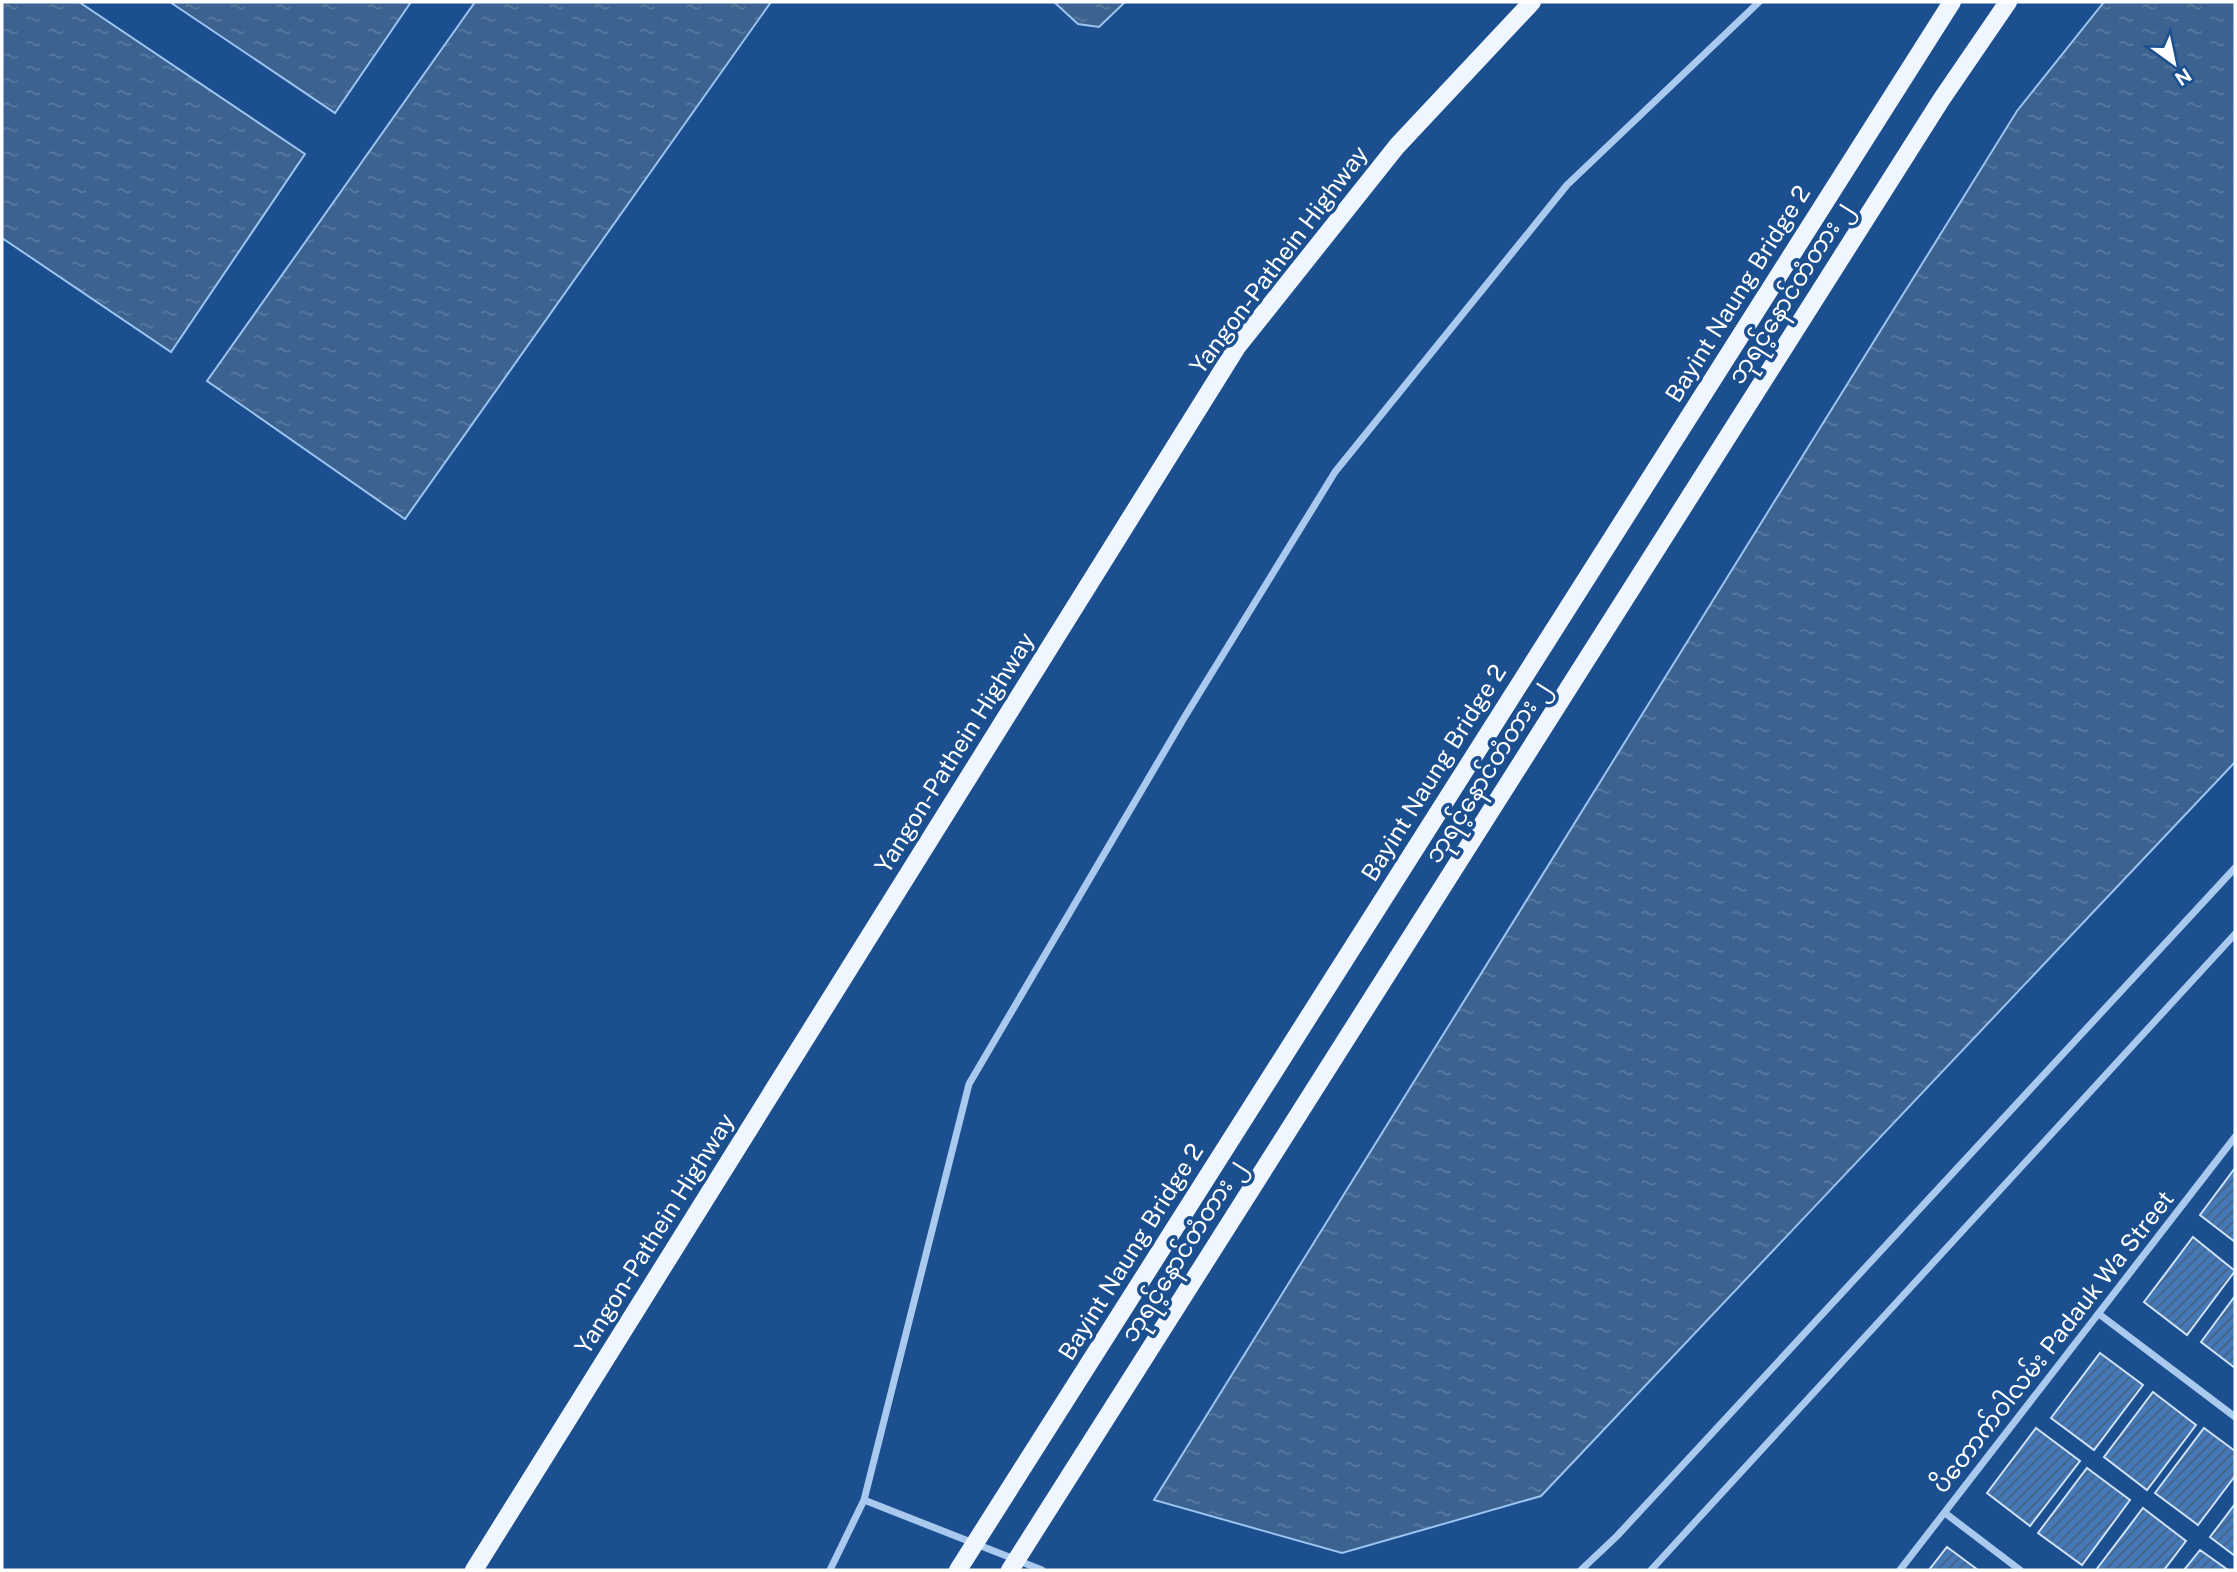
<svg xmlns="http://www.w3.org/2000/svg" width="2237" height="1572" viewBox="0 0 2237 1572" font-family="'Public Sans','Noto Sans Myanmar',sans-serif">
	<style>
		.water { fill: url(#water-ripples); stroke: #9cc4f0; stroke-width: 2 }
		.building { fill: url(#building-hatch); stroke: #cfe3fa; stroke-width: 2 }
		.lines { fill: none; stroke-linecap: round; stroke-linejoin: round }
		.minor { stroke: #a9c9ee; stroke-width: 7 }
		.primary { stroke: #f0f6ff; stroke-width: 18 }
		.primary-bridge { stroke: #f0f6ff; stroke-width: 18 }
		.labels { text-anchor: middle; stroke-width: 7; stroke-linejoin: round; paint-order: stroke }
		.street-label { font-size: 24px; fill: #fff; stroke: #1b4f8f }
	</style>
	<defs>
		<pattern id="water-ripples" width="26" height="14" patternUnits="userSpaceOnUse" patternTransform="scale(1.75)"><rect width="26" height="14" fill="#3c6290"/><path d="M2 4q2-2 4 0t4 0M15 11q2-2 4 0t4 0" fill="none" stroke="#597aa1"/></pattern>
		<pattern id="building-hatch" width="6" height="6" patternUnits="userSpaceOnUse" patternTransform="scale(1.75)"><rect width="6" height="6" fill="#4478b7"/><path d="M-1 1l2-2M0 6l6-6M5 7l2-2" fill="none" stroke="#486282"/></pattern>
	</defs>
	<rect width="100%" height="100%" fill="#1b4f8f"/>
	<path class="water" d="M2 2H79L305 154 171 352 2 238Z
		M170 2H411L335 113Z
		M475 2H771L405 519 207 381Z
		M1054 2H1125L1099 27 1078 24Z
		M2104 2H2235V762L1541 1496 1342 1553 1154 1500 2017 111Z"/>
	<path class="building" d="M2235 1168V1242L2200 1215Z
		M2193 1237 2235 1271 2187 1335 2144 1302Z
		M2235 1296V1368L2201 1342Z
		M2100 1353 2143 1385 2094 1450 2051 1418Z
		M2153 1392 2196 1425 2147 1490 2104 1457Z
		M2036 1428 2080 1461 2030 1526 1987 1493Z
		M2204 1428 2235 1451V1476L2198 1525 2155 1493Z
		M2087 1468 2130 1500 2082 1565 2038 1533Z
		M2235 1504V1556L2210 1537Z
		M2143 1508 2186 1541 2164 1570H2096Z
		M1947 1547 1978 1570H1929Z
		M2200 1550 2228 1570H2184Z"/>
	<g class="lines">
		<path class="minor" d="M2099 1314 2235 1417
			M864 1500 1042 1570
			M1945 1513 2020 1570
			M830 1570 864 1500 969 1084 1184 718 1335 472 1567 185 1759 2
			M1581 1570 1617 1536 2235 868
			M1651 1570 2235 934
			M1900 1570 2235 1137"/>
		<path class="primary" d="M474 1570 1237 347 1397 146 1532 2"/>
		<path class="primary-bridge" d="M958 1570 1952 2
			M1010 1570 1941 100 2008 2"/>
	</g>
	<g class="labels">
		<g class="street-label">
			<text transform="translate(1279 260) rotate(-53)" y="8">Yangon-Pathein Highway</text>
			<text transform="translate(1790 293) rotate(-58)" y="8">ဘုရင့်နောင်တံတား ၂</text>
			<text transform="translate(1738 294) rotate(-58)" y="8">Bayint Naung Bridge 2</text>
			<text transform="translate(955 753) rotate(-58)" y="8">Yangon-Pathein Highway</text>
			<text transform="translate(1487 772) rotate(-58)" y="8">ဘုရင့်နောင်တံတား ၂</text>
			<text transform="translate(1434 773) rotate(-58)" y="8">Bayint Naung Bridge 2</text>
			<text transform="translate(655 1234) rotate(-58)" y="8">Yangon-Pathein Highway</text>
			<text transform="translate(1183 1251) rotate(-58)" y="8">ဘုရင့်နောင်တံတား ၂</text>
			<text transform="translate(1131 1252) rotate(-58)" y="8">Bayint Naung Bridge 2</text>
			<text transform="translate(2053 1342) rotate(-52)" y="8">ပိတောက်ဝါလမ်း Padauk Wa Street</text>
		</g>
	</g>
	<rect width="2237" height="1572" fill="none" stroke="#ffffff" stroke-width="7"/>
	<g transform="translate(2174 63) rotate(147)" stroke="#1b4f8f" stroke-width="5" paint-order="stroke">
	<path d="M0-5L12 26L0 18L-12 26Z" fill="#ffffff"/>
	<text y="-10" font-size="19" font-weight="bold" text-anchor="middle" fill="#ffffff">N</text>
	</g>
</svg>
